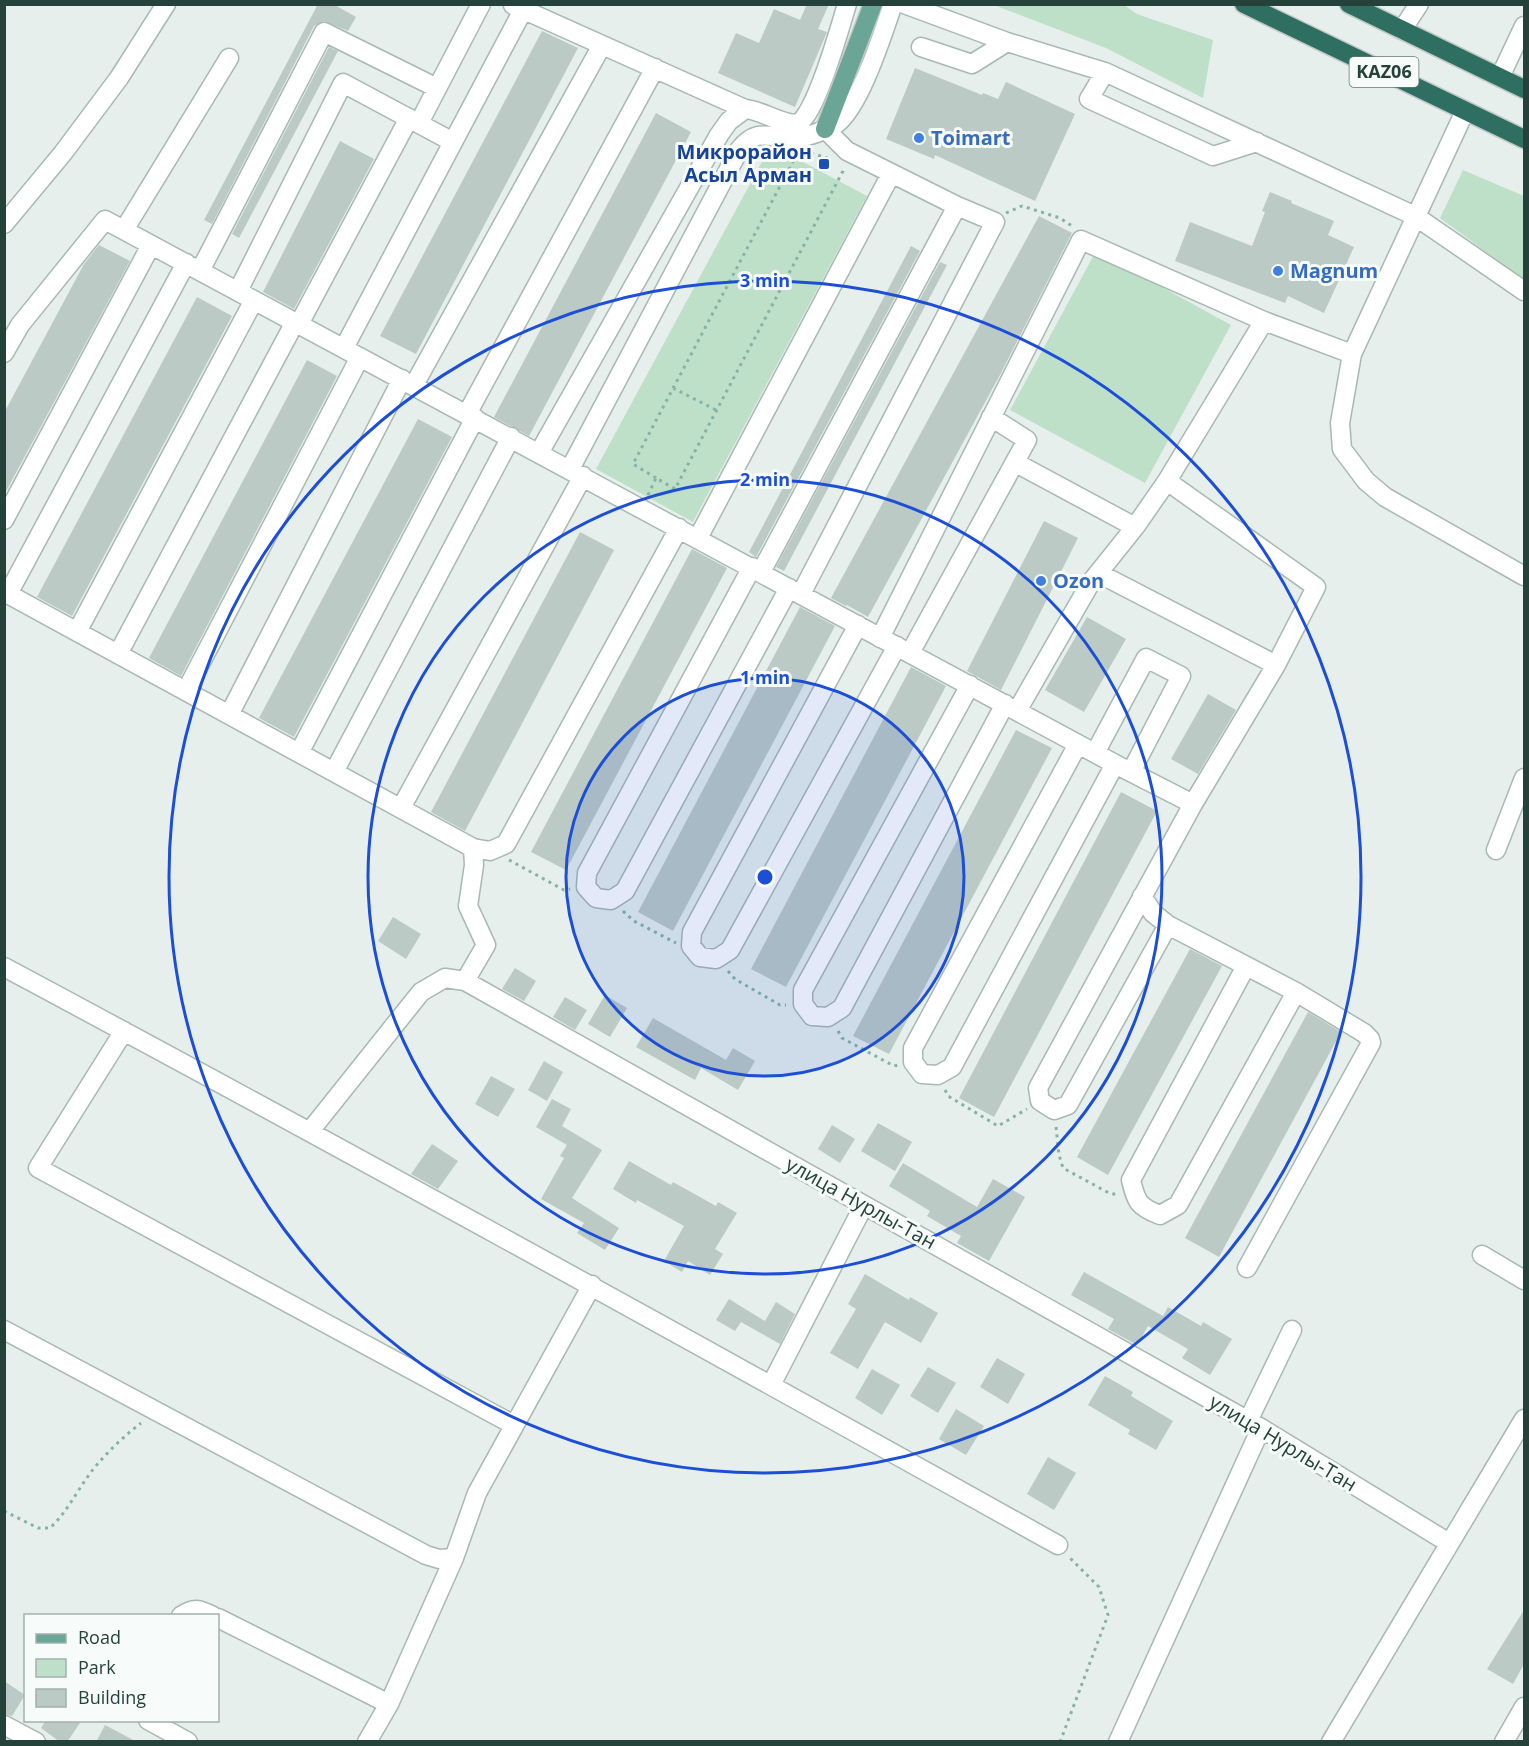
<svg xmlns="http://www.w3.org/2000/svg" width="1529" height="1746" viewBox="0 0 1529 1746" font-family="'Open Sans',sans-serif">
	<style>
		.green { fill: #bfe0c8 }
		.building { fill: #bbcac4 }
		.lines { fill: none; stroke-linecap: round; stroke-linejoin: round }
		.minor-casing { stroke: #a8b8b2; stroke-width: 21 }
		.major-casing { stroke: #c2cac8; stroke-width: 21 }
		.highway-casing { stroke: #c2cac8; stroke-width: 21 }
		.path { stroke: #86b3a5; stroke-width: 3; stroke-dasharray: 3 4.5; stroke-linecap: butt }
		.minor { stroke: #fff; stroke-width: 18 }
		.major { stroke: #6aa596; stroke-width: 18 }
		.highway { stroke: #2f6f62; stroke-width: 18 }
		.ring { fill: none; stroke: #1d4ed8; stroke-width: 3 }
		.shop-dot { fill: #3f7fe0; stroke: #f7fbf9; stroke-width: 2 }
		.transit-dot { fill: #1a4fb4; stroke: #f7fbf9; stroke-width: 2 }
		.labels { text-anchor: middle; stroke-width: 6; stroke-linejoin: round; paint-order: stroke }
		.shield { fill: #f7fbf9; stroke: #637a73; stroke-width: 1.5 }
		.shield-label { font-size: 18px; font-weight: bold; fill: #24423a }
		.shop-label { font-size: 20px; font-weight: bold; fill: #366cbe; stroke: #f7fbf9; text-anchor: start }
		.transit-label { font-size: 20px; font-weight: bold; fill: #164399; stroke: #f7fbf9; text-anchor: end }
		.street-label { font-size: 20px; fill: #24423a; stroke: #f7fbf9 }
		.centre { fill: #1d4ed8; stroke: #f7fbf9; stroke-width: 3 }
		.ring-label { font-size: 18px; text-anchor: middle; font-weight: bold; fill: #1d4ed8; stroke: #f7fbf9; stroke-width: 6; stroke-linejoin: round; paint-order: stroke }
	</style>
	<rect width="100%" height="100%" fill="#e6efeb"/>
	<path class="green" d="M994 5H1124L1137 14 1213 40 1203 98 1106 48Z
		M771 145 867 196 693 522 596 469Z
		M1463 170 1524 196V280L1440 218Z
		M1096 251 1231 325 1145 483 1010 410Z"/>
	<path class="building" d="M318 4H333L356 17 348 31 324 21 314 26 212 224 204 220Z
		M807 4H829L818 29 827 32 795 107 718 73 736 33 759 43 774 9 800 20Z
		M542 31 578 48 416 354 380 336Z
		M329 47 338 51 239 238 232 234Z
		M915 68 982 95 983 93 998 99 1006 82 1075 114 1035 201 935 155 934 159 886 139Z
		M656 113 691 132 529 436 494 417Z
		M340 141 374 159 294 309 263 292Z
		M1270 192 1292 201 1291 203 1334 221 1328 235 1354 247 1324 313 1288 296 1285 303 1175 261 1190 222 1252 246 1265 212 1262 211Z
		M1039 216 1072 233 1001 373 868 617 847 605 846 606 831 598Z
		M99 245 130 261 4 495V413L84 264Z
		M911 246 920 251 756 557 749 552Z
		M940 262 947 265 784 571 776 567Z
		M197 297 232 316 72 616 37 597Z
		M307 360 337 376 181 676 149 658Z
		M418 419 452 437 294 737 259 718Z
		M1044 521 1078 538 1001 690 967 671Z
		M580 532 614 550 465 831 431 812Z
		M692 549 727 568 566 870 531 852Z
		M800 607 835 626 673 931 638 912Z
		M1087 617 1126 639 1084 712 1045 690Z
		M911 667 946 686 786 987 751 969Z
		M1208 694 1236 710 1198 774 1171 759Z
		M1016 730 1052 748 889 1054 853 1036Z
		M1121 792 1157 811 994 1117 959 1098Z
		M393 917 421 934 406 959 378 941Z
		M1190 949 1222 966 1108 1175 1077 1157Z
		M515 968 536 981 524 1001 502 989Z
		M605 995 627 1008 610 1037 588 1024Z
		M565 997 587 1010 575 1030 553 1017Z
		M1308 1012 1341 1032 1219 1257 1185 1238Z
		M653 1018 726 1060 733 1048 755 1061 738 1090 701 1068 695 1080 636 1047Z
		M544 1061 563 1072 547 1101 528 1090Z
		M491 1076 515 1089 498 1117 475 1104Z
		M552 1099 571 1109 562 1126 602 1150 572 1198 619 1228 605 1250 577 1233 584 1223 541 1199 564 1158 560 1156 567 1145 536 1127Z
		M878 1123 912 1142 895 1171 861 1151Z
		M832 1125 855 1139 840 1163 818 1149Z
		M432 1144 458 1161 438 1189 411 1174Z
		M629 1161 671 1185 673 1182 716 1206 718 1202 737 1213 715 1249 723 1254 710 1275 688 1261 682 1272 664 1261 684 1226 637 1200 636 1203 613 1189Z
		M903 1163 977 1207 993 1179 1025 1197 989 1261 957 1243 961 1236 927 1216 930 1211 889 1186Z
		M1084 1272 1163 1316 1168 1307 1201 1326 1203 1322 1232 1339 1210 1375 1182 1358 1188 1349 1148 1326 1137 1345 1108 1329 1114 1319 1071 1295Z
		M865 1274 909 1300 910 1297 938 1313 921 1343 885 1322 858 1369 830 1353 856 1309 848 1304Z
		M729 1299 765 1321 776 1302 795 1314 780 1344 741 1322 735 1331 716 1320Z
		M997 1358 1025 1374 1008 1404 980 1387Z
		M928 1367 956 1383 938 1413 910 1396Z
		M872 1369 900 1385 882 1415 855 1398Z
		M1105 1376 1133 1392 1131 1396 1173 1421 1156 1450 1128 1434 1130 1430 1088 1405Z
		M956 1409 984 1426 966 1455 939 1439Z
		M1048 1457 1076 1473 1054 1510 1027 1494Z
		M1524 1610V1664L1513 1684 1487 1669Z
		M4 1681 25 1695 12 1716 4 1714Z
		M46 1720H82L67 1742H60L41 1728Z
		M105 1725 137 1742H96Z"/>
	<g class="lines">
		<defs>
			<path id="minor" d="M904 4 1007 42 1105 72 1415 216 1524 291
				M513 5 745 109
				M1402 30 1419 4
				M921 47 972 64 1007 42
				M1105 72 1089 99 1213 156 1257 142
				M1500 77 1524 26
				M1465 111 1352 354 1340 423 1342 449 1366 481 1385 497 1524 576
				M419 123 481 4
				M4 224 63 153 119 78 166 4
				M124 230 229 58
				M200 271 324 32 437 88
				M238 291 343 83 453 142
				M299 324 409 118
				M344 348 523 10
				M4 353 20 325 105 220 1115 764 1193 804
				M414 385 602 45
				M467 414 655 68
				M539 453 719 135 729 121 745 109C759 109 786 127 798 123 815 117 841 24 847 4
				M1016 463 1135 527
				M570 469 739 150C758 125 771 140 797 138 808 137 826 130 836 124 860 107 883 33 893 4
				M1167 481 1316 587 1276 665 1193 804 1038 1088 1040 1101 1054 1110 1068 1105 1168 925
				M4 520 151 245
				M698 538 891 174
				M752 567 587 873 586 887 596 898 611 900 625 891 789 588
				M761 572 957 206
				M1098 573 1276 665
				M4 592 473 848 490 851 506 844 679 528
				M8 594 186 263
				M801 594 995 222 957 206 847 151 825 129
				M858 625 692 932 691 946 700 957 716 959 730 950 897 646
				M77 632 254 300
				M880 638 1081 240 1264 321 1352 354
				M910 653 1027 440 991 417
				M118 654 295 322
				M970 685 803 990V1004L812 1016 828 1017 842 1008 1005 704
				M186 691 360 357
				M1017 711 1091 582 1135 527 1167 481 1264 321
				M229 715 402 379
				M1078 744 913 1048V1062L922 1074 938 1075 952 1067 1115 764
				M299 753 475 418
				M1095 753 1146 658 1181 676 1131 772
				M334 772 511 437
				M401 808 583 476
				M1496 850 1524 778
				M1142 896 1153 913 1168 925 1296 992 1364 1033 1370 1039 1371 1043 1247 1268
				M1246 966 1131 1180C1136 1201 1138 1207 1160 1215L1178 1205 1296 992
				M4 967C358 1156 708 1350 1058 1545
				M465 981 486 945 468 906 474 865 473 848
				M124 1031 38 1168 514 1425
				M310 1131 421 992 445 978 465 981 1261 1428 1449 1543
				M1482 1255 1524 1280
				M4 1330 426 1555 439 1559 454 1558
				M771 1385 864 1205
				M1248 1421 1292 1330
				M181 1616C194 1607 199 1609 213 1616
				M218 1618 389 1704
				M148 1720 188 1742
				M4 1725 36 1742
				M367 1742 389 1704 454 1558 477 1493 592 1285
				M1118 1742 1261 1428
				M1331 1742 1524 1419
				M1504 1742 1524 1707"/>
			<path id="major" d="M825 129 873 4"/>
			<path id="highway" d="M1244 4 1524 139
				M1349 4 1524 89"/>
		</defs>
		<use href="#minor" class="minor-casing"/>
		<use href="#major" class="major-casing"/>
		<use href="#highway" class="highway-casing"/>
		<path class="path" d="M811 153 830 159
			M1006 213 1022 206 1060 218 1072 226
			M673 388 718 411
			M656 478 633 464 796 156
			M648 495 656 478 675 489 843 171V167
			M509 860 564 890 570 889
			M623 911 634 921 676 943
			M728 971 735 979 780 1005H786
			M838 1031 842 1038 894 1066 898 1065
			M945 1090 948 1096 998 1126 1027 1109
			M1056 1127 1059 1155 1063 1168 1109 1193 1119 1195
			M4 1511 38 1528H50C67 1512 77 1491 91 1472 105 1454 123 1437 141 1423
			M1060 1742 1108 1615 1099 1587 1068 1556"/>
		<use href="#minor" class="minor"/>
		<use href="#major" class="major"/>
		<use href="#highway" class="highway"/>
	</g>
	<circle cx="765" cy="877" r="199" fill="#1d4ed8" fill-opacity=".12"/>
	<g class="ring">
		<circle cx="765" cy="877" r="199"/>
		<circle cx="765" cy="877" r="397"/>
		<circle cx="765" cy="877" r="596"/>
	</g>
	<g class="shop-dot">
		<circle cx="919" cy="138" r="6"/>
		<circle cx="1278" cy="271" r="6"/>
		<circle cx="1041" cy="581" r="6"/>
	</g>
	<rect class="transit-dot" x="818" y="158" width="12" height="12" rx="3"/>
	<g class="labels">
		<rect class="shield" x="1349.5" y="57" width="69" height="30" rx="4.5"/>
		<g class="shield-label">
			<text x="1384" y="78">KАZ06</text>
		</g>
		<g class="shop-label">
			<text x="931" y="145">Toimart</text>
			<text x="1290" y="278">Magnum</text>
			<text x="1053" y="588">Ozon</text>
		</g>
		<g class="transit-label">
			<text x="812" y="159">Микрорайон<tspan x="812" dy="23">Асыл Арман</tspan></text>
		</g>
		<g class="street-label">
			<text transform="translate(861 1203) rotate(29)" y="7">улица Нурлы-Тан</text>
			<text transform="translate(1283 1443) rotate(31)" y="7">улица Нурлы-Тан</text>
		</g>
	</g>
	<circle cx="765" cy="877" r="9" class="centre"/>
	<g class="ring-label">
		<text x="765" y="287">3 min</text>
		<text x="765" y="486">2 min</text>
		<text x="765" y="684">1 min</text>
	</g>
	<rect width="1529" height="1746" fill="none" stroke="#24423a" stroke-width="12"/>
	<rect x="24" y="1614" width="195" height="108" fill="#f7fbf9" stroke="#a3b1ad" stroke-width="1.5"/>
	<rect x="36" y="1634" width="30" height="9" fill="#6aa596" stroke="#a3b1ad" stroke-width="1.5"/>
	<text x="78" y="1644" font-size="18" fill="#24423a">Road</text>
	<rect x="36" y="1659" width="30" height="18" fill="#bfe0c8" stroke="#a3b1ad" stroke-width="1.5"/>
	<text x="78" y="1674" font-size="18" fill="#24423a">Park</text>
	<rect x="36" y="1689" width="30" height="18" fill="#bbcac4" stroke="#a3b1ad" stroke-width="1.5"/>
	<text x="78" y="1704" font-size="18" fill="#24423a">Building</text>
</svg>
